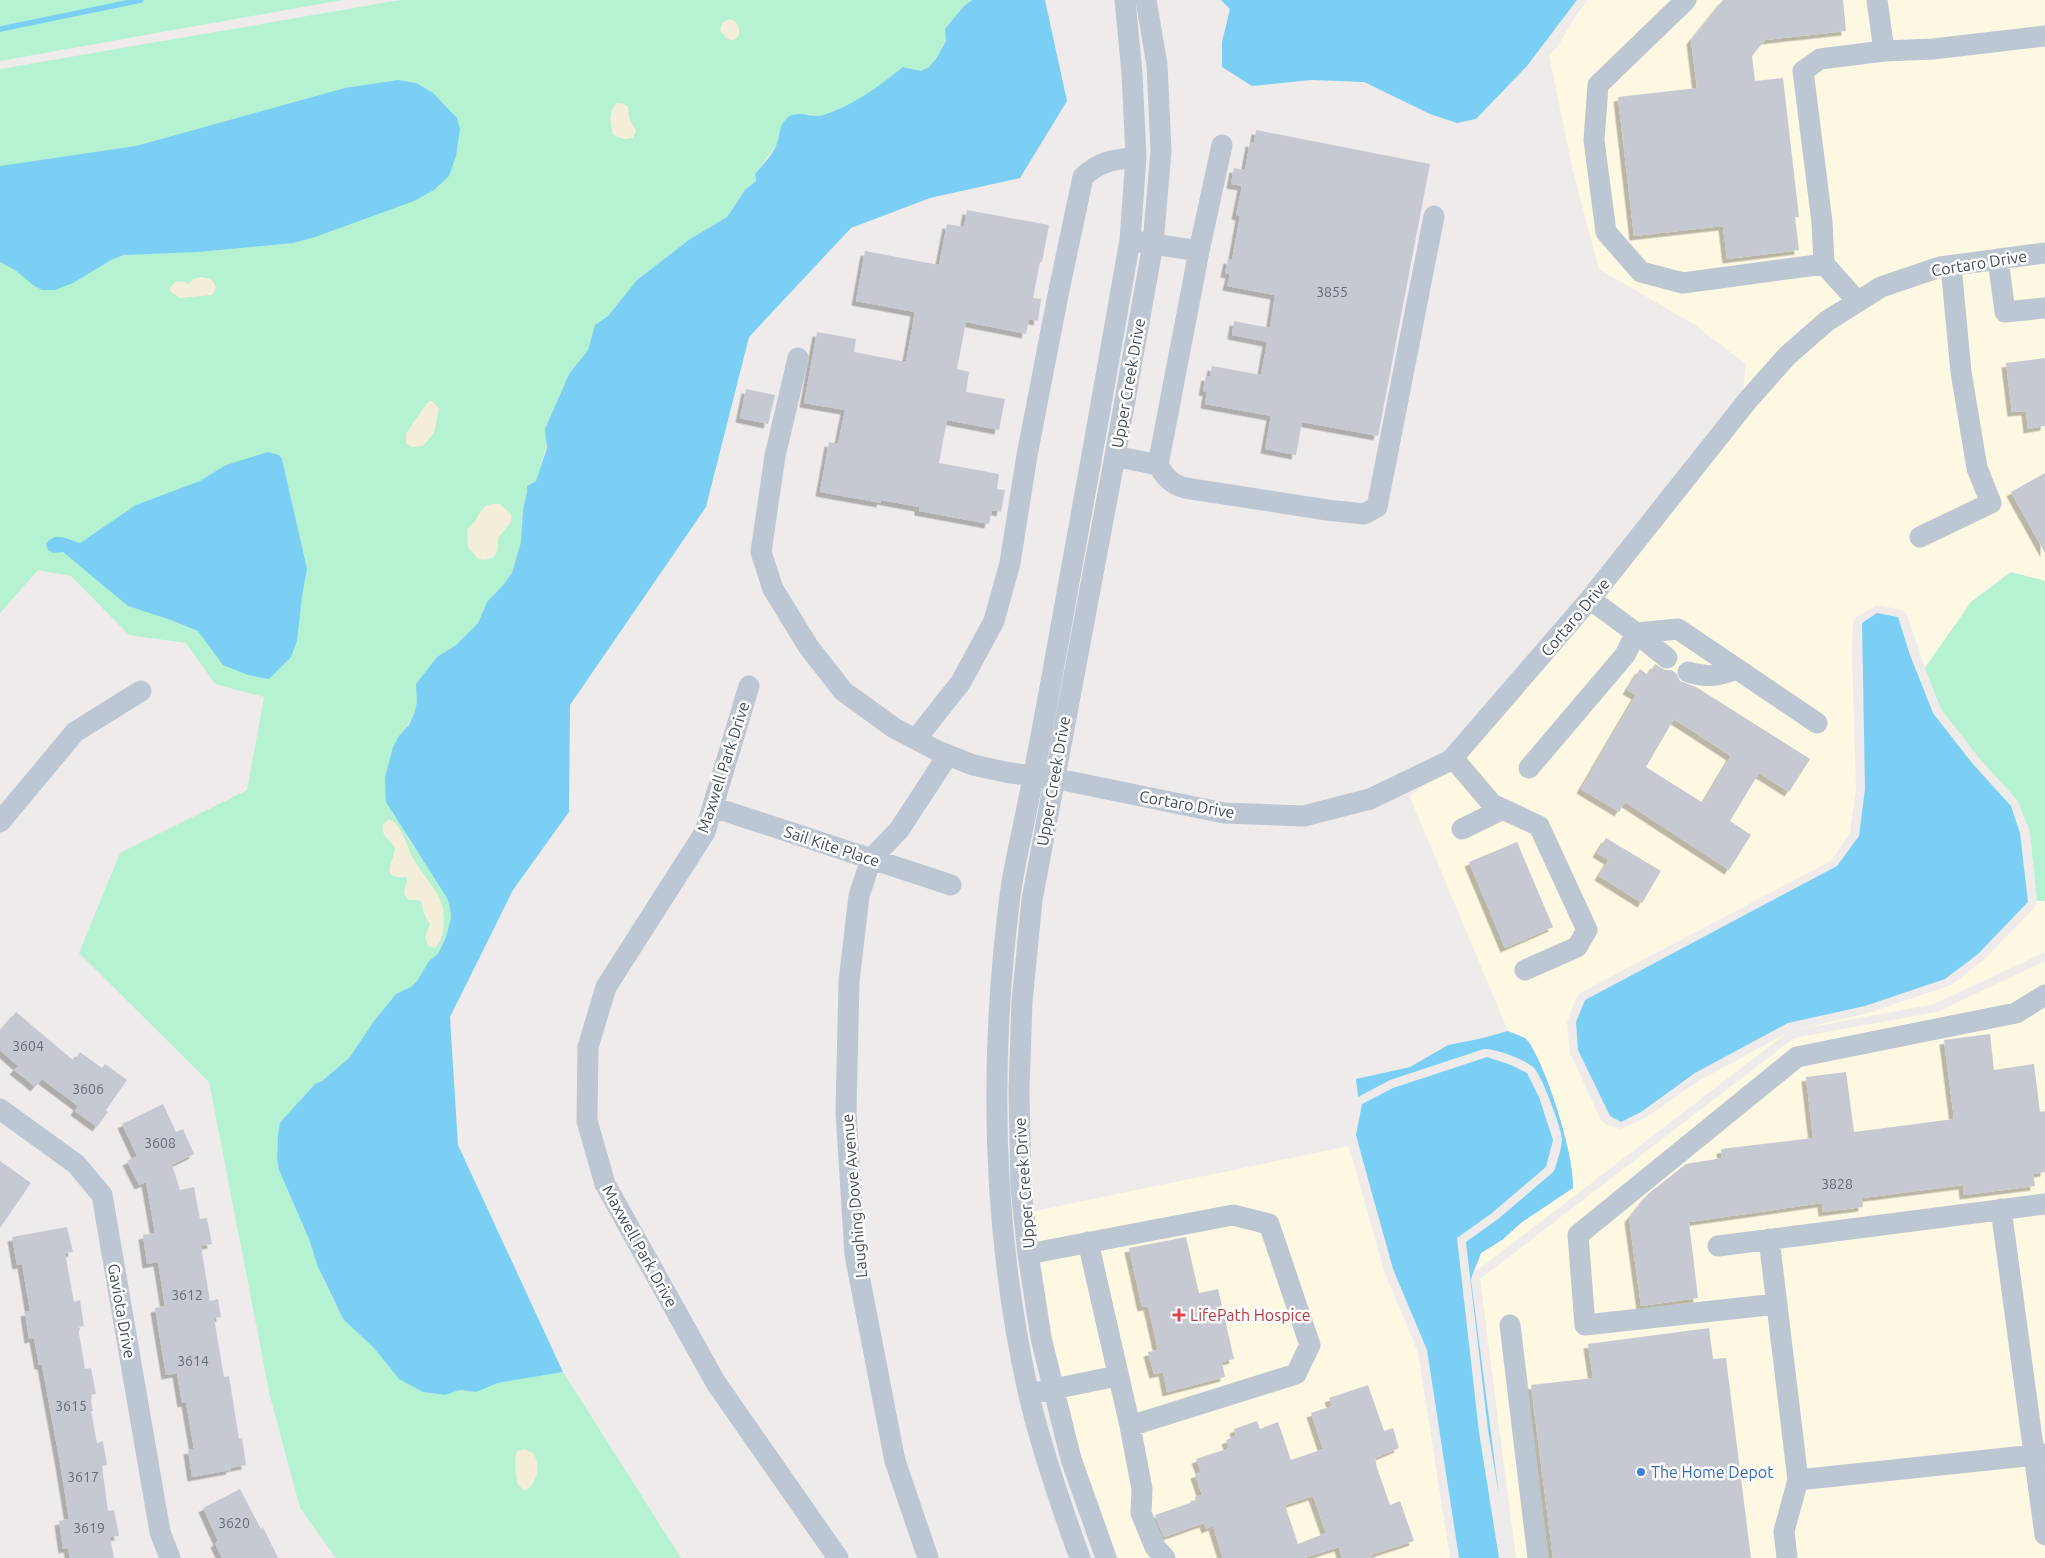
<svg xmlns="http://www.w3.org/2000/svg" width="2045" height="1558" viewBox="0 0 2045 1558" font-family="Ubuntu,sans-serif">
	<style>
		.commercial { fill: #fdf8e1 }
		.green { fill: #b4f2d2 }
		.sand { fill: #f3edd9 }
		.water { fill: #7ccff4 }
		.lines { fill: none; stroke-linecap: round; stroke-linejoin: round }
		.stream { stroke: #7ccff4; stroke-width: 5.5 }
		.building { fill: #c7c9d2; fill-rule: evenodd; filter: url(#shadow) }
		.minor { stroke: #bdc6d3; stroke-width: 21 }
		.health-dot { fill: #e0444e; stroke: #fff; stroke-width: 2 }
		.shop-dot { fill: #3f7fe0; stroke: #fff; stroke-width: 2 }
		.labels { text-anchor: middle; stroke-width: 5; stroke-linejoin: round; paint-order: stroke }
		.number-label { font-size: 14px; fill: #636c79 }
		.street-label { font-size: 16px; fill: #424d5b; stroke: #fff }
		.health-label { font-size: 16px; fill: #be3a42; stroke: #fff; text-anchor: start }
		.shop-label { font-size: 16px; fill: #366cbe; stroke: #fff; text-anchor: start }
	</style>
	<defs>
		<filter id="shadow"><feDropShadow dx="-4.5" dy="4.5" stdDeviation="0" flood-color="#0004"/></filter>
	</defs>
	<rect width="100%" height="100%" fill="#efebeb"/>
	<path class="commercial" d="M1588 0H2045V244L1936 259 1743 390 1746 364 1695 325 1599 269 1573 171 1549 55 1558 46 1573 20Z
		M2045 262V581L2010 572 1971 602 1925 668 1907 615 1903 610 1877 605 1855 618 1853 623 1852 654 1856 789 1850 833 1831 861 1580 993 1576 998 1567 1023 1570 1053 1601 1120 1605 1124 1620 1129 1645 1118 1700 1080 1787 1033 1475 1272 1481 1253 1502 1240 1522 1222 1573 1188 1572 1168 1560 1119 1541 1066 1527 1039 1508 1031 1410 797 1427 782 1460 765 1598 605 1756 405 1795 362 1834 329 1886 295 1942 276Z
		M2037 901H2045V952L1934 1004 1796 1030 1868 1013 1951 985 1985 959 2035 907Z
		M2045 961V1558H1516L1480 1279 1794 1038 1937 1012Z
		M1349 1146 1384 1271 1418 1352 1450 1558H1118L1081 1456 1063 1387 1052 1336 1039 1253 1035 1211Z"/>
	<path class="green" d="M0 0H342L0 61Z
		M401 0H972L963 7 945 29 946 41 936 59 929 68 921 71 903 67 880 86 857 100 825 115 817 117 809 114 786 119 779 131 777 144 755 174 756 181 745 190 727 217 690 239 637 280 608 316 595 325 588 350 569 374 545 429 547 441 539 474 536 481 527 486V492L523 509 521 542 512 573 503 585 487 602 478 623 456 645 437 657 417 684V702L414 714 391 755 385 777 393 815 402 825 408 839 441 885 447 898 450 908 451 918 446 937 438 954 429 961 417 981 411 987 396 994 374 1021 349 1058 322 1081 315 1084 300 1100 277 1146V1158L279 1170 309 1239 324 1281 336 1306 343 1319 373 1347 389 1367 423 1392 445 1395 460 1390 476 1392 498 1383 563 1372 681 1558H336L300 1508 270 1396 209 1082 79 953 120 853 247 790 264 697 215 684 186 643 129 635 71 576 38 570 0 613V69Z
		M2011 572 2045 581V901H2037L2030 832 2018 801 1979 758 1941 709 1925 668 1971 602Z"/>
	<path class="sand" d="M729 19C737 20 740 27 739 35L734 40 727 39 720 30 722 23Z
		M617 103C633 104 627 110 630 120 631 124 635 127 636 131L633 138 624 139 613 135C610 125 608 110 617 103Z
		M201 277C209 278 214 279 216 288L212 295 180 298 171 292 170 288 175 282 182 281 189 284 193 279Z
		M430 401H433L439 409 434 433 423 446 411 447 406 443V434C408 430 427 402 430 401Z
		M500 504 511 514V522L498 538V550L494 557 485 560 478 559 468 547 467 530C469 526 473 525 475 521 482 509 484 502 500 504Z
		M389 819C403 825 406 846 413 858 428 885 449 897 443 931 441 938 441 942 435 948L428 946 425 937 430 924 423 912 422 903 419 900H409C399 891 408 887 407 877 379 879 393 865 395 848 390 839 380 836 383 824Z
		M525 1449 534 1454C541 1467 537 1485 524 1491L517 1483C516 1475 514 1458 517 1451Z"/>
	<path class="water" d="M972 0H1045L1067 101 1020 178 930 198 851 228 749 337 706 507 570 705 569 812 513 890 450 1017 458 1145 563 1372 498 1383 476 1392 460 1390 445 1395 423 1392 399 1379 373 1347 343 1319 318 1267 309 1239 279 1170 277 1158 278 1135 280 1123 285 1117 315 1084 322 1081 349 1058 374 1021 396 994 411 987 417 981 429 961 438 954 446 937 451 918 450 908 447 898 386 802 385 777 393 747 399 736 409 725 414 714 417 702 416 684 437 657 456 645 478 623 487 602 503 585 512 573 521 542 523 509 527 492V486L536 481 547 448 545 429 569 374 588 350 595 325 608 316 637 280 690 239 727 217 745 190 756 181 755 174C762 165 771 157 776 146 780 137 778 126 787 118 798 109 812 119 824 115 853 105 880 86 903 67L921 71 929 67 936 59 946 41 945 29 963 7Z
		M1221 0H1577L1527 66 1476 119 1457 123 1430 114 1364 82 1311 80 1252 86 1222 67V42L1230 9Z
		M398 80 416 83 433 93 457 118 460 129 456 156 449 176 434 190 414 201 315 237 293 243 198 252 124 255 111 260 73 283 55 290H42L33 285 15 270 0 262V166L136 146 345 88Z
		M268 452 279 455 282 459 307 569 302 596 297 641 291 657 269 679 248 675 223 665 198 631 171 620 128 606 63 552 53 553 48 550 46 544C54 531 68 539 80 543L136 505 200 481 226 465Z
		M1877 613 1898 617 1910 655 1933 713 1972 763 2011 806 2020 833 2028 902 1978 954 1945 979 1865 1006 1788 1023 1695 1073 1641 1112 1621 1122 1610 1116 1578 1050 1576 1022 1585 1000 1837 866 1859 836 1865 789 1862 623Z
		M1508 1031C1514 1034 1524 1036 1528 1041 1547 1068 1575 1157 1573 1188L1522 1222 1502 1240 1481 1253C1478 1262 1473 1271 1471 1280L1499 1495 1488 1430 1466 1242 1498 1219 1552 1173 1555 1169C1557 1160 1562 1148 1562 1139 1561 1127 1542 1076 1534 1068 1525 1059 1496 1049 1484 1049L1390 1080 1358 1097 1356 1079 1410 1067 1448 1045 1479 1039Z
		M1487 1057 1511 1065 1527 1073 1539 1097 1553 1140 1546 1167 1492 1213 1457 1238 1479 1432 1499 1558H1459L1427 1350 1393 1269 1363 1161 1356 1135 1362 1104 1393 1088Z"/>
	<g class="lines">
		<path class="stream" d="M0 29 141 0"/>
	</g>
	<path class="building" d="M1723 0H1843L1846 31 1765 40 1752 56 1755 81 1783 78 1799 217H1795L1799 250 1727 259 1723 226 1634 236 1618 97 1697 88 1691 40Z
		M1256 130 1430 164 1378 436 1302 422 1296 455 1265 449 1271 416 1205 404 1207 392 1203 391 1206 376 1210 377 1212 366 1261 375 1267 342 1232 335 1234 321 1270 328 1275 295 1227 286 1230 274 1225 273 1228 259 1232 260 1240 216 1236 215 1242 186 1231 184 1234 168 1245 170 1250 142 1254 143Z
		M967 210 1049 225 1042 262H1040L1033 298 1041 299 1038 321 1029 319 1026 334 966 322 957 369 969 372 966 392 1005 399 999 430 947 420 939 463 999 474 997 489 1005 490 1001 512 992 510 989 524 919 511V507L881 500V503L820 492 829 442 838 444 845 410 804 403 817 332 856 339 854 352 906 362 915 312 856 301 865 251 939 265 947 224 964 227Z
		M2045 358V426L2028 429 2026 411 2012 412 2006 363Z
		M746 389 775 395 768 424 740 418Z
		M2045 473V553L2011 492Z
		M1655 664 1665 670H1671L1676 673 1680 681 1696 687 1810 759 1789 792 1759 773 1730 821 1751 835 1729 870 1625 802 1619 812 1581 789 1636 695 1627 690 1640 669 1648 675ZM1674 719 1731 756 1703 803 1646 767Z
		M1606 838 1661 871 1642 903 1599 876 1609 860 1597 853Z
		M1517 842 1553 927 1505 948 1469 862Z
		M16 1012 74 1061 80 1052 102 1068 105 1064 127 1080 106 1110 108 1112 97 1127 75 1111 78 1106 42 1079 35 1087 28 1081 14 1070 18 1066 0 1050V1031Z
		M1990 1034 1994 1070 2034 1064 2040 1112 2045 1111V1172L2033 1174 2035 1186 1964 1195 1963 1185 1862 1198 1863 1207 1823 1212 1822 1203 1689 1222 1698 1298 1641 1306 1629 1218 1648 1194 1686 1164 1722 1158 1721 1149 1813 1138 1806 1077 1846 1072 1854 1132 1954 1119 1944 1040Z
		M163 1104 176 1132 183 1129 194 1154 172 1165 180 1190 194 1187 200 1219 207 1218 212 1244 201 1246 210 1301 218 1299 221 1317 214 1318 224 1377 229 1376 239 1439 242 1438 246 1465 230 1468 231 1470 192 1477 188 1450 194 1449 186 1402 182 1403 177 1373 166 1375 155 1308 165 1306 158 1262 147 1264 143 1235 155 1233 146 1182 139 1185 127 1161 137 1156 122 1124Z
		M0 1161 31 1183 0 1228Z
		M67 1227 73 1252 65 1253 74 1302 80 1300 84 1326 78 1327 85 1369 91 1368 96 1394 90 1395 93 1411H91L97 1443 103 1441 107 1465 102 1466 108 1511 114 1510 119 1536 110 1537 114 1558H70L68 1548 63 1549 59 1521 69 1519 60 1463 42 1365H39L34 1338 29 1339 25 1312 30 1311 22 1264 17 1265 12 1237Z
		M1186 1237 1199 1293 1218 1289 1234 1359 1222 1362 1225 1377 1167 1392 1163 1372 1154 1374 1148 1352 1158 1350 1148 1306 1142 1307 1129 1248Z
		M1709 1328 1713 1359 1726 1358 1751 1558H1553L1531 1385 1593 1378 1588 1344Z
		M1368 1385 1384 1431 1393 1428 1399 1448 1375 1458 1377 1468 1390 1505 1400 1501 1414 1541 1371 1555 1372 1558H1342L1339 1547 1304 1558H1223L1213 1526 1206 1529 1204 1523 1164 1537 1155 1515 1196 1501 1195 1497 1202 1495 1195 1474 1201 1472 1196 1459 1229 1448 1226 1440 1236 1436 1234 1429 1257 1421 1260 1429 1278 1422 1291 1460 1323 1449 1311 1413 1332 1406 1329 1398ZM1313 1496 1326 1533 1298 1544 1285 1505Z
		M240 1489 261 1529 263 1527 278 1558H222L215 1543 218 1541 203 1508Z"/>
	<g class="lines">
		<path class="minor" d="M1686 0 1598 85 1594 140 1606 232 1641 272 1683 283 1824 264 1858 302
			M1877 0 1884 51
			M1140 242 1199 251
			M1998 259 2005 312 2045 308
			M1824 264 1822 222 1803 71 1820 59 1884 51 1933 49 2045 36
			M798 358 775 456 761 552 773 589 808 646 843 691 894 728 938 751 973 765 1010 773 1053 778 1224 813 1304 816 1370 799 1451 760 1590 599 1748 400 1787 356 1827 321 1881 287 1940 267 2045 253
			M1115 456 1158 465 1199 251 1222 145
			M1158 465C1165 477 1171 484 1185 488L1327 510 1364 514 1377 507 1434 216
			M1920 537 1991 503 1977 468 1961 372 1951 266
			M1590 599 1636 633 1678 629 1817 723
			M1688 672C1710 678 1717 676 1737 669
			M749 686 705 832 606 987 588 1047 587 1121 605 1184 716 1383 838 1558
			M916 739 961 682 994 621 1010 563 1027 455 1059 290 1083 177C1100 161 1113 160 1136 157
			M1453 758 1492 804 1539 826 1587 930 1577 947 1525 970
			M1529 768 1625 655 1636 633 1667 658
			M713 807 951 885
			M0 822 75 732 141 691
			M1462 829 1503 809
			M0 1109 76 1164 102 1195 160 1532 170 1558
			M2001 1209 2045 1535
			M1769 1239 1798 1480 1784 1531 1787 1558
			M1718 1246 2045 1204
			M1028 1254 1233 1215 1269 1224 1310 1345 1296 1374 1130 1426 1088 1242
			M1777 1304 1585 1325 1578 1235 1797 1057 2016 1013 2045 995
			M1510 1325 1538 1558
			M1039 1392 1117 1376
			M1130 1426 1142 1489 1141 1513 1155 1547 1165 1558
			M1798 1480 2045 1454
			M928 1558 895 1461 855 1255 846 1112 849 981 859 896 871 859 899 830 948 755
			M1080 1558C1060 1503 1041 1448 1028 1391 992 1228 989 1060 1010 896 1014 865 1022 834 1028 803 1037 759 1045 715 1053 671 1079 527 1105 384 1130 240L1136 157 1132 73 1125 0
			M1106 1558 1071 1459 1041 1338 1028 1254 1021 1188 1019 1090 1022 1002 1032 900 1115 456 1153 244 1161 151 1157 65 1146 0"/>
	</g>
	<path class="health-dot" d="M1176.5 1307.5h5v5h5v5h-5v5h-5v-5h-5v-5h5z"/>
	<circle class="shop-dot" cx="1641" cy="1472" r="5"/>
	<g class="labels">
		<g class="number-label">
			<text x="1332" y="297">3855</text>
			<text x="28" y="1051">3604</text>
			<text x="88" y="1094">3606</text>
			<text x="160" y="1148">3608</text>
			<text x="1837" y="1189">3828</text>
			<text x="187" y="1300">3612</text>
			<text x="193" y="1366">3614</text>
			<text x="71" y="1411">3615</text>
			<text x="83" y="1482">3617</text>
			<text x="234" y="1528">3620</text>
			<text x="89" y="1533">3619</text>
		</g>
		<g class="street-label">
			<text transform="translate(1979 263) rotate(-9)" y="6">Cortaro Drive</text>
			<text transform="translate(1128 383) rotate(-80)" y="6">Upper Creek Drive</text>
			<text transform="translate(1575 617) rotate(-50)" y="6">Cortaro Drive</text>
			<text transform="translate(723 767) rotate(-72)" y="6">Maxwell Park Drive</text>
			<text transform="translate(1053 781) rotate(-80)" y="6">Upper Creek Drive</text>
			<text transform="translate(1187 804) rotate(10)" y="6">Cortaro Drive</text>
			<text transform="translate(832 846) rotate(18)" y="6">Sail Kite Place</text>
			<text transform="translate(1024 1183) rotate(-94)" y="6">Upper Creek Drive</text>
			<text transform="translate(854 1196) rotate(-95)" y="6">Laughing Dove Avenue</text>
			<text transform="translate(640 1246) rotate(61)" y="6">Maxwell Park Drive</text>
			<text transform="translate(122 1311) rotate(80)" y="6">Gaviota Drive</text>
		</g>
		<g class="health-label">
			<text x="1190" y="1321">LifePath Hospice</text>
		</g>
		<g class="shop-label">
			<text x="1651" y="1478">The Home Depot</text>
		</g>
	</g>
</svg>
